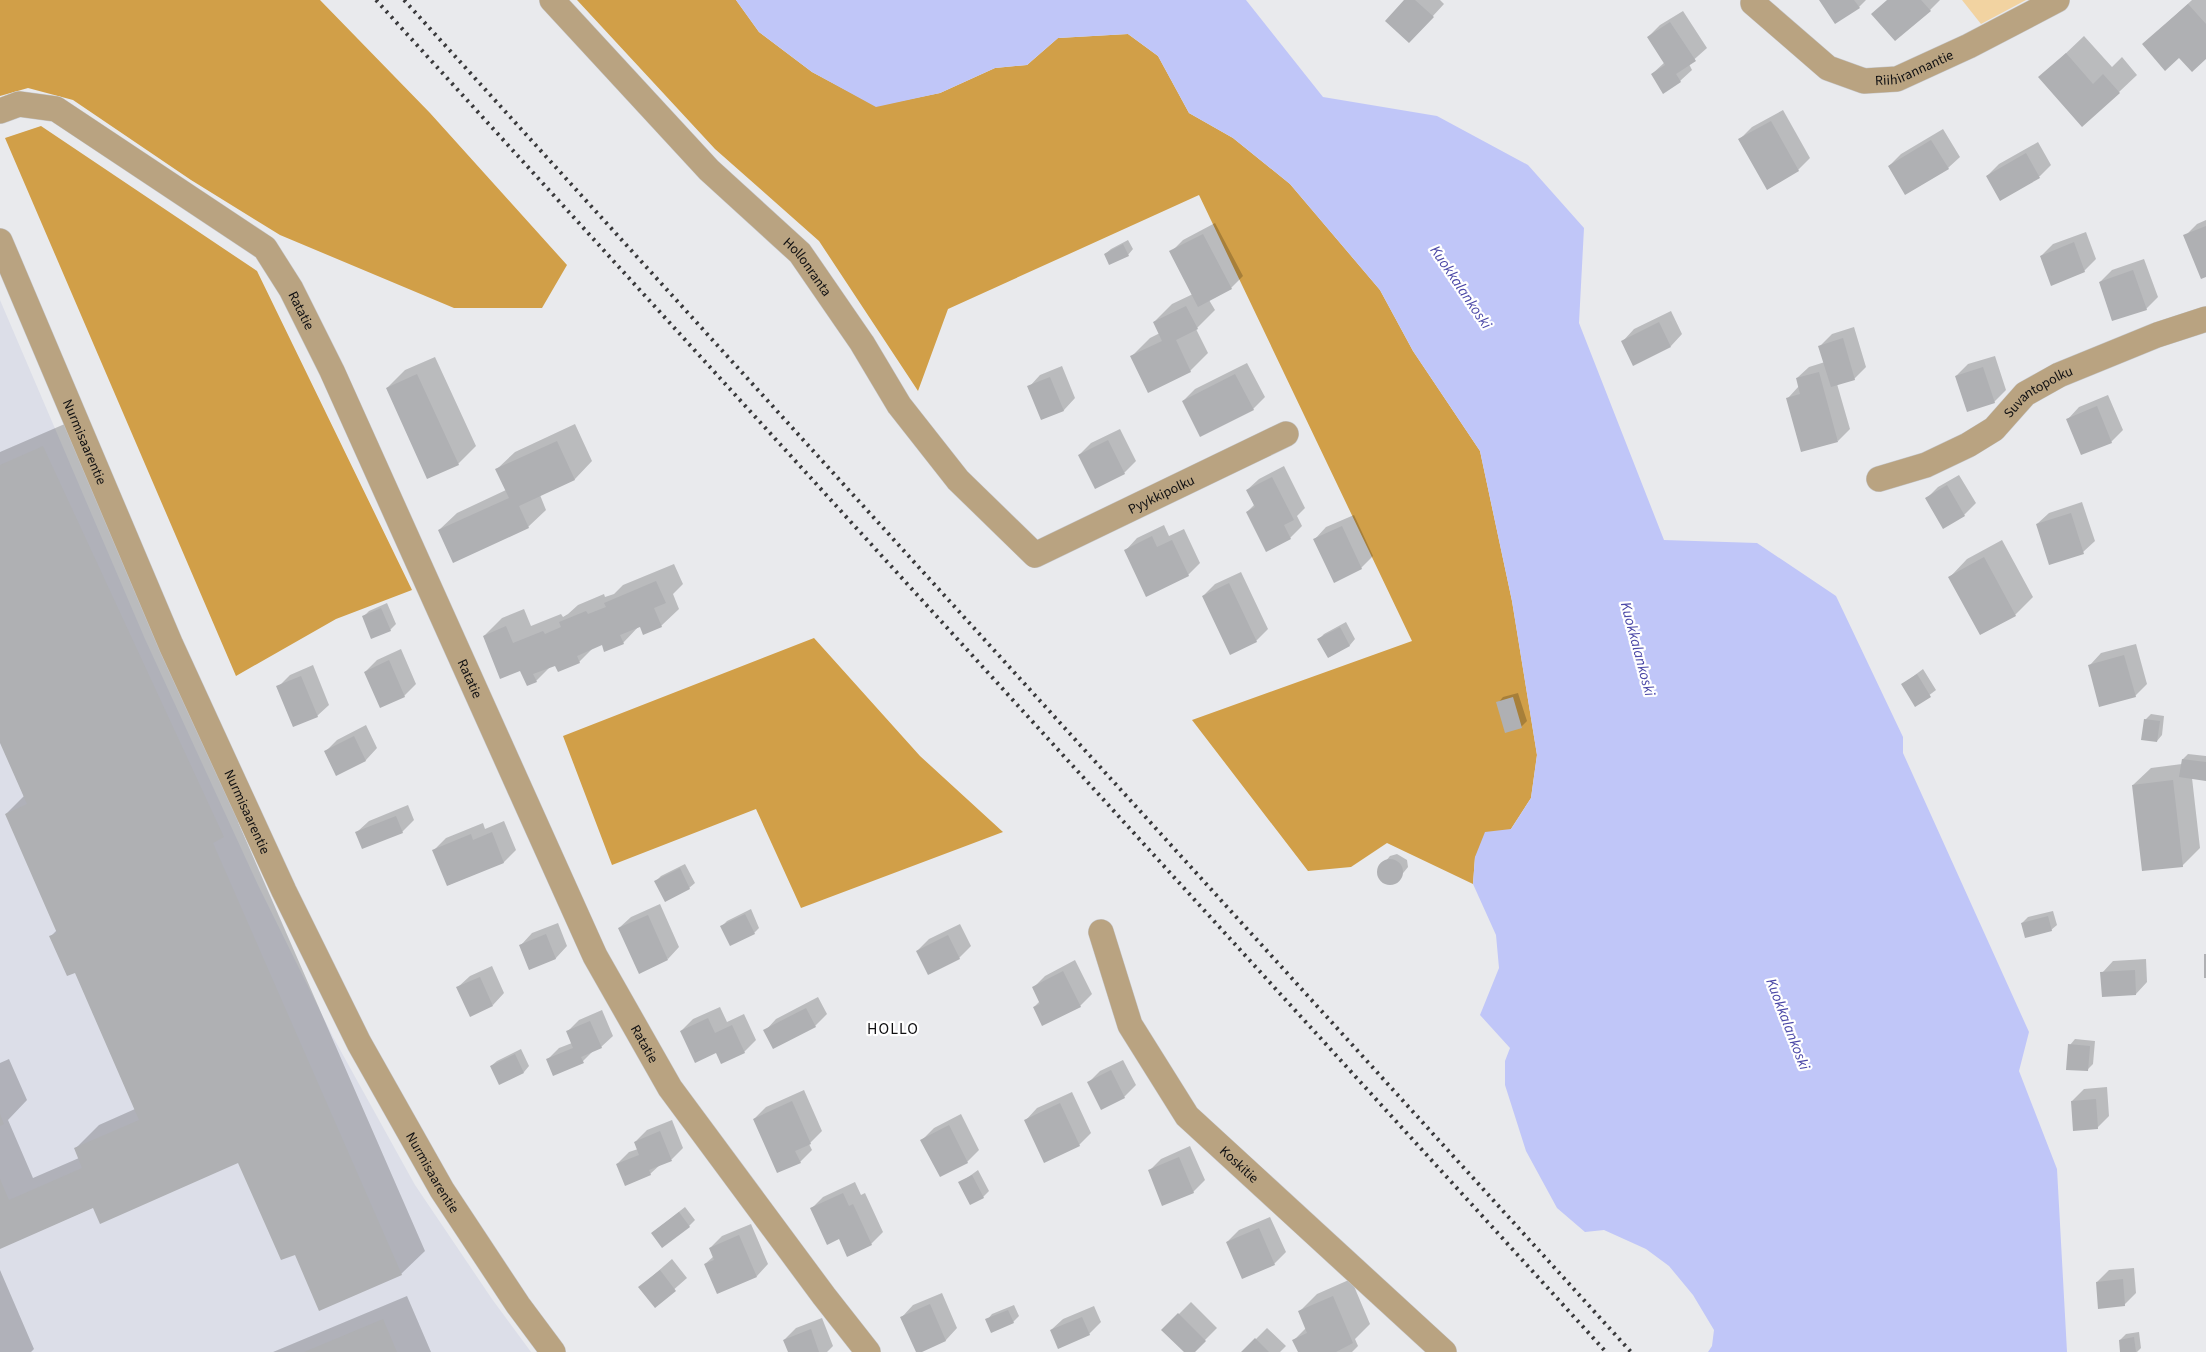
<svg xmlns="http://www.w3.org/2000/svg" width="2206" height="1352" viewBox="0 0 2206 1352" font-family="'Source Sans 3',sans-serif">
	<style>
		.built { fill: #dcdee8 }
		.green { fill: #f2d3a1 }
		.forest { fill: #d19f48 }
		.water { fill: #c0c6f8 }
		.shadow { fill: #0003 }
		.building { fill: #afb0b3 }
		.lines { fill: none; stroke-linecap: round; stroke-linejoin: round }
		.street-casing { stroke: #c6c7ca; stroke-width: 26 }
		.street { stroke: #b9a381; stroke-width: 25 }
		.rail { stroke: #39393b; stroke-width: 4; stroke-dasharray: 2.5 5; stroke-linecap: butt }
		.labels { text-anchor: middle; stroke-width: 4.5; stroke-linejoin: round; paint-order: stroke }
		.street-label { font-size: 14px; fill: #101012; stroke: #fff }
		.water-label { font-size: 15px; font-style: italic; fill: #4a47a6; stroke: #fff }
		.quarter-label { font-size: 16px; letter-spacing: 1px; fill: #101012; stroke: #fff }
	</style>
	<rect width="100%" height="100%" fill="#e9eaed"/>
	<path class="built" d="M0 300 145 639 258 885 333 1037 415 1185 492 1299 531 1352H0Z"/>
	<path class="green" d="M1962 0H2026L1981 24Z"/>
	<path class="forest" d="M0 0H320L430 113 567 265 542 308H454L280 235 191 180 73 100 28 88 0 96Z
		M577 0H736L759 32 812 72 876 106 940 93 995 68 1027 65 1058 38 1128 34 1158 56 1189 113 1233 138 1290 184 1380 290 1413 351 1480 451 1512 601 1537 755 1531 798 1511 829 1475 857 1473 884 1387 843 1351 867 1308 871 1192 720 1412 641 1199 195 948 309 918 391 819 241 715 149Z
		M41 126 257 271 412 590 336 619 236 676 5 138Z
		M814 638 920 756 1003 832 801 908 756 809 612 865 563 736Z"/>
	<path class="water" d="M736 0H1246L1323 97 1437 116 1528 165 1584 228 1579 323 1664 540 1757 543 1836 596 1903 737V753L2029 1032 2019 1071 2057 1169 2067 1352H1708L1712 1346 1714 1330 1693 1295 1669 1266 1646 1249 1604 1230 1585 1232 1557 1208 1526 1151 1505 1085V1061L1510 1048 1480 1015 1499 968 1496 935 1473 884 1475 857 1485 832 1511 829 1531 798 1537 755 1512 601 1480 451 1413 351 1380 290 1290 184 1233 138 1189 113 1158 56 1128 34 1058 38 1027 65 995 68 940 93 876 107 812 72 759 32Z"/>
	<path class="shadow" d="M1406 0H1440L1444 4 1420 30Z
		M1820 0H1866L1859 7Z
		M1887 0H1940L1930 10Z
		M2192 0H2206V58L2179 56 2144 44Z
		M1683 11 1707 48 1689 64 1692 70 1680 81 1652 74 1665 62 1648 37 1660 25Z
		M2084 36 2112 67 2122 57 2137 75 2119 92 2040 78Z
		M1783 110 1810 158 1798 170 1768 188 1740 139 1752 127Z
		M1943 129 1960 157 1948 168 1889 166 1901 154Z
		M2038 142 2051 165 2040 176 2000 199 1987 176 1999 164Z
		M2206 220V276L2185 236 2197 224Z
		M1215 223 1243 276 1231 288 1209 300 1215 310 1196 329 1208 353 1190 371 1132 356 1150 338 1160 333 1154 322 1172 304 1193 294 1171 252 1183 240Z
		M2086 232 2096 259 2084 271 2041 256 2053 244Z
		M1128 240 1133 249 1128 255 1105 254 1111 249Z
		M2144 259 2158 297 2146 309 2100 282 2112 270Z
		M1671 311 1682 334 1671 346 1623 341 1634 329Z
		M1854 327 1866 367 1854 379 1837 384 1850 429 1838 441 1788 398 1799 386 1797 378 1809 367 1825 362 1820 346 1832 334Z
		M1995 356 2006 390 1994 402 1956 376 1968 364Z
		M435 357 476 446 458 464 387 388 405 370Z
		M1247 363 1265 397 1253 409 1183 401 1195 389Z
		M1062 366 1075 398 1064 410 1042 419 1029 387 1040 375Z
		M2108 395 2123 430 2111 442 2068 419 2079 407Z
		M67 423 247 813 238 822 425 1251 401 1274 295 1253 239 1161 94 1207 0 1248V1063L9 1059 27 1100 8 1120 33 1178 79 1158 75 1149 99 1125 135 1109 75 971 51 936 57 930 6 814 24 796 0 740V452Z
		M575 424 592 461 575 479 540 495 546 510 528 527 439 530 457 513 506 490 497 469 515 452Z
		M1120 429 1136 461 1124 473 1079 455 1091 443Z
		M1284 466 1305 508 1297 516 1302 526 1290 538 1247 512 1254 505 1247 490 1259 479Z
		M1959 475 1976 503 1964 515 1926 499 1938 487Z
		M2082 502 2095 541 2083 552 2037 524 2049 513Z
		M1354 515 1373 556 1361 568 1315 539 1326 527Z
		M1164 525 1169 536 1184 529 1200 563 1188 575 1126 550 1137 538Z
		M2002 540 2033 597 2015 615 1981 634 1950 577 1967 559Z
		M674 564 683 584 673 594 679 609 661 626 640 625 623 643 602 644 594 647 579 662 551 666 536 681 484 636 502 618 524 609 531 626 561 614 563 617 568 614 578 605 604 594 605 597 614 594 623 585Z
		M1241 572 1268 629 1256 641 1203 596 1215 584Z
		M387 603 396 624 390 630 364 616 369 611Z
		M1346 622 1355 639 1350 645 1329 657 1319 639 1324 634Z
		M2136 644 2147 684 2135 696 2090 665 2101 653Z
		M401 649 416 684 404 696 365 672 377 660Z
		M313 665 329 705 317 716 278 687 290 675Z
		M1923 669 1936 690 1916 705 1903 684Z
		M1518 693 1527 721 1521 727 1498 703 1503 697Z
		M2151 714 2164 716 2162 735 2157 741 2145 720Z
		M366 725 377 748 366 760 336 774 325 752 337 740Z
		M2188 754 2206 756V780L2192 778 2200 848 2182 866 2133 785 2151 768 2182 764 2183 759Z
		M408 805 414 820 402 832H357L369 821Z
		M504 821 516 850 504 862 448 885 434 850 446 838 483 823 485 829Z
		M1397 854 1407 860 1408 867 1395 883 1388 884 1379 876V869L1390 856Z
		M685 864 695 883 689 888 656 881 661 876Z
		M660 904 679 947 668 959 619 928 631 917Z
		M751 909 759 928 754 933 722 926 727 921Z
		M2053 911 2057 925 2051 930 2022 923 2028 917Z
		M558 923 567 946 556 958 530 968 521 945 532 933Z
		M960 924 971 946 959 958 929 974 917 951 929 939Z
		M2146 959 2147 982 2136 994 2102 973 2113 961Z
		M1075 960 1092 994 1080 1006 1034 1007 1040 1001 1033 988 1045 976Z
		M492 966 504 993 493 1005 458 987 470 976Z
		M818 997 827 1014 815 1026 765 1031 776 1019Z
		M720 1007 727 1022 744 1014 756 1040 744 1052 722 1062 717 1051 681 1031 693 1019Z
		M602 1010 613 1036 601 1047 594 1050 583 1061 547 1060 559 1048 572 1043 567 1032 579 1020Z
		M2075 1039 2095 1041 2093 1064 2087 1070 2070 1045Z
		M521 1049 529 1066 524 1072 491 1066 497 1061Z
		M1123 1060 1136 1085 1124 1097 1089 1082 1100 1071Z
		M2107 1087 2109 1116 2097 1128 2072 1101 2084 1089Z
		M804 1090 822 1131 809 1144 812 1150 800 1162 754 1119 766 1107Z
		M1072 1092 1091 1133 1079 1145 1026 1120 1037 1108Z
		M961 1114 979 1150 967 1162 922 1140 934 1128Z
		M672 1120 683 1148 672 1159 661 1164 650 1174 617 1164 629 1152 638 1149 635 1142 647 1130Z
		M1190 1146 1205 1180 1193 1192 1149 1171 1161 1159Z
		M978 1170 989 1191 983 1197 960 1183Z
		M855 1182 861 1195 865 1193 883 1232 871 1244 839 1238 812 1208 823 1197Z
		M685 1207 695 1220 689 1226 652 1233Z
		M1270 1217 1286 1252 1274 1264 1227 1242 1239 1230Z
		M751 1224 768 1264 757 1276 705 1264 714 1256 710 1248 722 1236Z
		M672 1259 687 1278 655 1306 640 1287Z
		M2134 1268 2136 1293 2124 1305 2097 1282 2109 1270Z
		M0 1270 34 1349 31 1352H0Z
		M1351 1279 1370 1324 1355 1339 1358 1346 1352 1352H1299L1294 1340 1306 1328 1299 1312 1317 1294Z
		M942 1293 957 1328 946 1340 917 1352 902 1317 913 1305Z
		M407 1296 431 1352H273Z
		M1191 1302 1217 1328 1193 1352H1186L1163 1330Z
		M1014 1305 1019 1316 1013 1322 987 1320 992 1314Z
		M1094 1306 1101 1322 1089 1334 1051 1330 1063 1319Z
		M822 1318 833 1346 827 1352H789L784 1340 796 1328Z
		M1267 1328 1286 1346 1280 1352H1243Z
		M2139 1332 2141 1348 2137 1352H2122L2120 1340 2126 1334Z"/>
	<path class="building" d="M1404 0H1415L1434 17 1409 43 1385 21Z
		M1819 0H1854L1860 8 1835 24Z
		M1887 0H1921L1931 11 1895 41 1871 14Z
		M2188 4 2206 24V59L2192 72 2179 58 2165 71 2142 44Z
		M1670 22 1696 61 1676 74 1681 82 1663 94 1651 74 1665 65 1647 37Z
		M2066 53 2093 84 2103 74 2120 93 2082 127 2038 77Z
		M1771 121 1799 171 1767 190 1738 139Z
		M1931 140 1949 169 1905 195 1888 166Z
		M2026 153 2040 178 2000 201 1986 176Z
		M2206 226V277L2201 279 2183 235Z
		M1203 234 1232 289 1198 307 1169 251Z
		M2074 242 2085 272 2051 286 2040 256Z
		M1123 244 1129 256 1109 265 1104 254Z
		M2133 270 2147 310 2112 321 2099 282Z
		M1186 306 1198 329 1176 340 1191 372 1148 393 1130 356 1162 341 1153 322Z
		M1659 322 1671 347 1633 366 1621 341Z
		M1843 338 1855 380 1831 387 1818 346Z
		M1983 367 1995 403 1967 412 1955 376Z
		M1819 372 1838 442 1801 452 1786 398 1800 394 1796 378Z
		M417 374 459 465 427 479 386 388Z
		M1235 374 1254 410 1200 437 1182 401Z
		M1050 377 1064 411 1041 420 1027 386Z
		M2097 406 2112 443 2081 455 2066 419Z
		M1108 440 1125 474 1095 489 1078 455Z
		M557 441 575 480 519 506 529 528 453 563 438 530 509 498 495 469Z
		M43 446 224 837 213 843 402 1275 319 1311 295 1255 281 1260 238 1163 100 1224 93 1208 0 1249V1179L9 1200 82 1168 74 1148 139 1120 75 973 67 976 49 936 57 933 5 814 27 804 0 743V465Z
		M1272 477 1294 520 1284 525 1291 539 1266 552 1246 512 1255 507 1246 490Z
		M1947 485 1965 516 1943 529 1925 498Z
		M2071 513 2084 554 2049 565 2036 524Z
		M1342 526 1362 569 1334 583 1313 539Z
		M1152 536 1157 547 1172 540 1189 576 1146 597 1124 550Z
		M1984 557 2016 616 1980 635 1948 577Z
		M656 581 666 603 654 608 662 627 643 635 640 627 620 635 624 644 604 652 602 645 577 656 580 663 558 672 555 666 533 674 537 682 527 686 520 671 500 679 483 636 506 626 513 643 543 631 545 634 561 627 559 622 586 611 588 614 606 607 604 603Z
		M1229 583 1257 642 1230 655 1202 596Z
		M381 608 391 631 371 639 362 616Z
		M1340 627 1350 646 1328 658 1317 639Z
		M2124 655 2136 697 2099 707 2088 665Z
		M389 660 405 697 380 708 364 672Z
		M1917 674 1931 697 1915 707 1901 684Z
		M301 676 318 717 293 727 276 686Z
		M1513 697 1522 728 1505 733 1496 702Z
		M2144 719 2160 721 2157 742 2141 740Z
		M354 736 366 761 336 776 324 751Z
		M2182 759 2206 762V781L2179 777Z
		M2173 780 2183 867 2142 871 2132 785Z
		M396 816 403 833 362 849 355 832Z
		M492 832 504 863 447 886 432 850 471 834 473 840Z
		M1377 872a13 13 0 1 1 26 0a13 13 0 1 1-26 0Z
		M680 868 690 889 665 902 654 881Z
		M745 914 755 934 730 946 720 926Z
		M648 915 668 960 639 974 618 928Z
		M2048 916 2052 931 2025 938 2021 923Z
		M546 934 556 959 529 970 519 945Z
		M948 935 960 959 928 975 916 951Z
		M2204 954H2206V978H2204Z
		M2135 970 2136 995 2102 997 2100 972Z
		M1063 971 1081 1007 1042 1026 1033 1007 1040 1004 1032 987Z
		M480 977 493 1006 470 1017 456 987Z
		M806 1008 816 1027 773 1049 763 1030Z
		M708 1018 715 1033 732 1025 745 1053 721 1064 716 1053 695 1063 680 1031Z
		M590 1021 602 1048 581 1057 584 1063 553 1076 546 1059 573 1048 566 1031Z
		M2068 1044 2090 1046 2088 1071 2066 1070Z
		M515 1054 524 1073 499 1085 490 1066Z
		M1111 1070 1125 1098 1101 1110 1087 1082Z
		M2096 1099 2098 1129 2073 1131 2071 1101Z
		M792 1101 811 1144 795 1151 801 1163 777 1173 753 1119Z
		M1060 1103 1080 1146 1044 1163 1024 1120Z
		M0 1114 4 1124 0 1126Z
		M949 1125 968 1163 940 1177 920 1140Z
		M660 1131 672 1161 649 1170 651 1175 625 1186 616 1164 639 1155 634 1142Z
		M1179 1157 1194 1193 1162 1206 1148 1170Z
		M972 1175 984 1198 970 1205 958 1182Z
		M843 1193 849 1206 853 1204 872 1245 847 1257 839 1239 827 1245 810 1208Z
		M679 1212 690 1227 662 1248 651 1233Z
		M1259 1228 1275 1265 1242 1279 1226 1242Z
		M739 1235 757 1277 717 1294 704 1264 714 1260 709 1248Z
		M660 1270 676 1291 655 1308 638 1287Z
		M2123 1279 2125 1306 2098 1309 2096 1282Z
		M1333 1296 1353 1343 1336 1352H1298L1292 1340 1307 1333 1298 1311Z
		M930 1304 946 1341 922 1352H916L900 1317Z
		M1008 1310 1014 1323 991 1333 985 1319Z
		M1178 1313 1206 1341 1195 1352H1184L1161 1330Z
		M1082 1317 1090 1335 1058 1349 1050 1330Z
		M383 1319 397 1352H304Z
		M811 1329 819 1352H788L783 1340Z
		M2134 1337 2136 1352H2120L2119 1340Z
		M1255 1338 1269 1352H1241Z"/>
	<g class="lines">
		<defs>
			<g id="street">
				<path id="s1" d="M552 0 709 170 800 253 862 343 899 405 958 480 1035 555 1286 434"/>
				<path id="s2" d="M1753 3 1828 68 1864 81 1897 79 1969 46 2057 0"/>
				<path id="s3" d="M0 111 19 104 56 109 265 248 291 289 332 371 595 956 670 1088 824 1296 868 1352"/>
				<path id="s4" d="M0 241 171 645 284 891 359 1043 442 1190 518 1305 553 1352"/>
				<path id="s5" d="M1879 479 1926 465 1968 445 1994 429 2025 394 2059 375 2157 335 2206 319"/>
				<path id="s6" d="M1101 932 1130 1025 1187 1116 1444 1352"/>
			</g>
		</defs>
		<use href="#street" class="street-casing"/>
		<use href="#street" class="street"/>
		<path class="rail" d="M376 0 1606 1352
			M404 0 1631 1352"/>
	</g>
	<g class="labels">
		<g class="street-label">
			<text dy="5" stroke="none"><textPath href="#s2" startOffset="190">Riihirannantie</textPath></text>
			<text dy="5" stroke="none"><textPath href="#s1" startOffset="370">Hollonranta</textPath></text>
			<text dy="5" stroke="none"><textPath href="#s3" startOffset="381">Ratatie</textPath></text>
			<text dy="5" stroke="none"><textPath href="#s5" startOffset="185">Suvantopolku</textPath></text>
			<text dy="5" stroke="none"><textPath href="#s4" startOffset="218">Nurmisaarentie</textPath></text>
			<text dy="5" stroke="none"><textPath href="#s1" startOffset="879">Pyykkipolku</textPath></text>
			<text dy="5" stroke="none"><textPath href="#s3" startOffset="786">Ratatie</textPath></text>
			<text dy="5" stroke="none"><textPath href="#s4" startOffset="622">Nurmisaarentie</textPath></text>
			<text dy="5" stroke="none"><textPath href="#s3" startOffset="1191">Ratatie</textPath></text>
			<text dy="5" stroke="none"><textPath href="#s6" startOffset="276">Koskitie</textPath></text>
			<text dy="5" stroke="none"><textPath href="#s4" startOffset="1028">Nurmisaarentie</textPath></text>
		</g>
		<g class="water-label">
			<text transform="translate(1461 287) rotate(56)" y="5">Kuokkalankoski</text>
			<text transform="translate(1638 649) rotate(75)" y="5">Kuokkalankoski</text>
			<text transform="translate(1788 1024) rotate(69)" y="5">Kuokkalankoski</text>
		</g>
		<g class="quarter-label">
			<text x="893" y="1034">HOLLO</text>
		</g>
	</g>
</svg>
